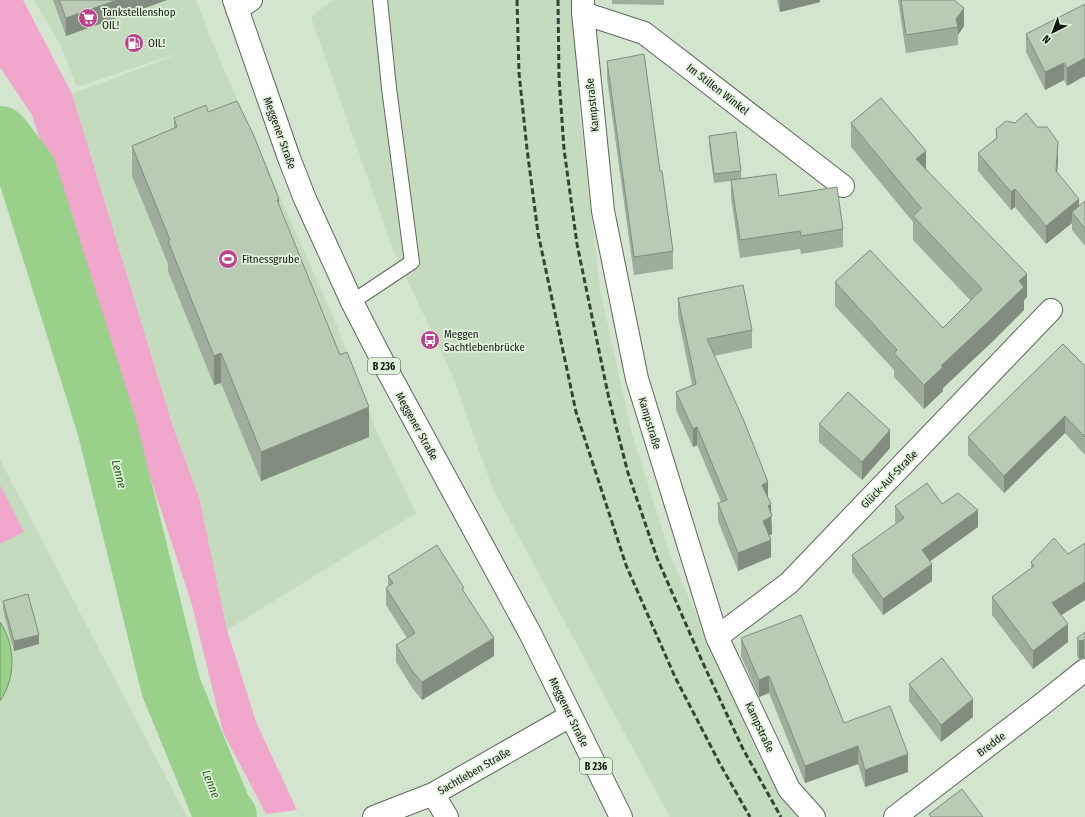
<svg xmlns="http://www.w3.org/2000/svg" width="1085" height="817" viewBox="0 0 1085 817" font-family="'Fira Sans Condensed',sans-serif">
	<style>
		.built { fill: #c5dbbf }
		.green { fill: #f1a6cc }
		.water { fill: #99d18b; stroke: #709966 }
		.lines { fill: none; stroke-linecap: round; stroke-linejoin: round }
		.river { stroke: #99d18b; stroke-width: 60 }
		.lane-casing { stroke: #5b6a57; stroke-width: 16 }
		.street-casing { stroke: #5b6a57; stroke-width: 24 }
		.primary-casing { stroke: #5b6a57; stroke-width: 24 }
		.lane { stroke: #fff; stroke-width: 14 }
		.street { stroke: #fff; stroke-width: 22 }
		.primary { stroke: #fff; stroke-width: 22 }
		.rail { stroke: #3a4238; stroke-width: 3; stroke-dasharray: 6 3; stroke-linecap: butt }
		.wall { fill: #9fae9c }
		.shaded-wall { fill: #828d7f }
		.building { fill: #b9cab5; stroke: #828d7f }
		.labels { text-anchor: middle; stroke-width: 3.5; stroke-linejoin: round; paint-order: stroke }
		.shield { fill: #e1f2dc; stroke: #4f594d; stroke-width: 1 }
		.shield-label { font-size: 10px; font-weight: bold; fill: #111710 }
		.poi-label { font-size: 11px; fill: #111710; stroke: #e1f2dc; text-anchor: start }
		.street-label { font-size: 11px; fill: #111710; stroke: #e1f2dc }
		.water-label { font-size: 12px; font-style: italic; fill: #2b601c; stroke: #e1f2dc }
	</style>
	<rect width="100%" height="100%" fill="#d3e4cf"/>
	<path class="built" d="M34 0H196L212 42 335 321 376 430 416 513 227 630 199 497 173 427 72 94 197 47 77 87 60 44Z
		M333 0H572L580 120 600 289 632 434 671 557 761 761 799 817H670L492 487 452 374 393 250 311 17Z
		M0 460 187 817H0Z"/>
	<path class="green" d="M0 0H23L72 94 173 427 199 497 227 630 256 722 297 810 266 814 223 732 192 605 32 115 0 67Z
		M0 485 24 532 0 544Z"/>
	<path class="water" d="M0 622C16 646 16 678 0 701Z"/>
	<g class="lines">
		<path class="river" d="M0 136 27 171 107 427 171 687 222 811 227 817"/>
		<defs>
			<path id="lane" d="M352 302 412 262 389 88 380 0"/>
			<path id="street" d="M583 0V13L603 211 637 379 717 637 789 789 814 817
				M237 9 251 0
				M583 13 644 33 843 186
				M717 637 789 583 1051 310
				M433 794 447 817
				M374 817 433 794 570 716
				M895 817 1041 705 1085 670"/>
			<path id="primary" d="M234 0 289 158 305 199 352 302 386 368 530 633 621 817"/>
		</defs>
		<use href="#lane" class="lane-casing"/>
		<use href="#street" class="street-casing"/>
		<use href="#primary" class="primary-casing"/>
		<use href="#lane" class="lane"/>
		<use href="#street" class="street"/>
		<use href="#primary" class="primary"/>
		<path class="rail" d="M517 0 519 73 527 149 538 233 576 412 626 565 675 677 720 764 750 817
			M558 0 559 78 564 149 577 244 609 399 628 473 657 558 702 661 743 749 781 817"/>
	</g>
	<path class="wall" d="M53 0H167L66 36Z
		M612 0H664V5L612 4Z
		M777 0H820V2L780 12Z
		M898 0H954L964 26 958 35V45L906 53Z
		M1085 4 1067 86 1064 80 1045 90 1026 52V34Z
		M607 61 660 171 673 251V269L634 275 607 79Z
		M208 112 279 207 369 437 261 481 221 383 214 385 168 271V264L132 176V146L174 128V118Z
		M851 123 926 170 1027 297 1024 300V310L992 342 943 388V391L924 409 894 377V370L835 306V282L943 328 971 301 913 240V222L851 147Z
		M996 129 1058 160 1057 172 1079 206 1085 201V246L1072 230V223L1046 244 1015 207 1011 210 978 171V153L996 138Z
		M709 136 741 171V179L779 196 843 229V247L801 254 800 249 740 258 731 198V181L714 183 709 145Z
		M678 298 752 330V348L714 356 768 499 771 514 772 534 769 536 771 557 738 571 718 521V503L721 502 697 445 693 447 676 410V392L692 385 678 316Z
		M1085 366V455L1065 433 1004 493 968 455V437Z
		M819 424 890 448 862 480 819 442Z
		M942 504 978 527 930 561 932 581 883 615 852 572V555L896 524 895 522V506Z
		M1031 562 1085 600 1061 615 1068 642 1033 669 992 615V597L1031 568Z
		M388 576 464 592 494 656 422 700 413 689 396 662V645L407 638 386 605V588L388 586Z
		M3 601 39 644 14 651 3 610Z
		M1085 632V658H1084L1079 659 1077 656V638Z
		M741 638 844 723 908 772 865 787 858 764 805 783 769 693 759 697 741 656Z
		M909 684 973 717 941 742 909 701Z"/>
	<path class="shaded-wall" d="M117 0H167L66 36V18Z
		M780 0H820V2L780 12Z
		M964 8V26L958 35V27L956 19Z
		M1085 58V76L1067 86V68Z
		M1064 63V80L1045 90V72Z
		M1058 142V160L1056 188V171Z
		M926 151V175L916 159Z
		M1015 189V207L1011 210V192Z
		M279 199V229L277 200Z
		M1079 199V217L1072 212V223L1046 244V226Z
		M1027 274V297L1024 300V310L992 342 943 388V391L924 409V385L1019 281Z
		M221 353V383L214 385V356Z
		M369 407V437L261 481V452Z
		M1065 416V433L1004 493V476Z
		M697 427V445L693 447V429Z
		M890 430V448L862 480V462Z
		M768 482V500L762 485Z
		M771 504 772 534 763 539V521L768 506Z
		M978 510V527L922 567V550Z
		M771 540V557L738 571V553Z
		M932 564V581L883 615V599Z
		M1085 582V600L1052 621V603Z
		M1068 624V642L1033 669V651Z
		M39 635V644L14 651V641Z
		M494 638V656L422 700V682Z
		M1084 640V658L1079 659V641Z
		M769 676V693L759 697V680Z
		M973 699V717L941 742V725Z
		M858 746V764L805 783V766Z
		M908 754V772L865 787V770Z"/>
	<path class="building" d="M59 0H117L66 18Z
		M901 0H954L964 8 956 19 958 27 906 35Z
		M1085 4V58L1067 68 1064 63 1045 72 1026 34Z
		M644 54 660 171H662L673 251 634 257 607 61Z
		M881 98 926 151 916 159 1027 274 1019 281 1024 287 992 318 941 366 943 367 924 385 894 353 897 350 835 282 870 250 943 328 982 289 913 216 921 208 851 123Z
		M237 101 254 136 279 199 277 200 340 355 347 352 369 407 261 452 221 353 214 356 168 241 170 240 132 146 177 127 174 118 206 105 208 112Z
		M1026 113 1037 127H1047L1058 142 1056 171 1079 199 1046 226 1015 189 1011 192 978 153 997 138 996 129 1006 121 1015 123Z
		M736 132 741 171 714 174 709 136Z
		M776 174 779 196 837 187 843 229 801 236 800 231 740 240 731 180Z
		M1085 201V229L1072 212Z
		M743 285 752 330 707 339 744 421 768 482 762 485 771 504 768 506 772 516 763 521 771 540 738 553 718 503 727 500 697 427 693 429 676 392 696 384 678 298Z
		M1063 344 1085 366V437L1065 416 1004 476 968 437Z
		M848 392 890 430 862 462 819 424Z
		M927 483 942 504 958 493 978 510 922 550 932 564 883 599 852 555 904 518 895 506Z
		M1054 538 1068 554 1085 543V582L1052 603 1068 624 1033 651 992 597 1034 566 1031 562Z
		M437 545 464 588 462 589 494 638 422 682 413 672 396 645 415 633 386 588 393 583 388 576Z
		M28 594 39 635 14 641 3 601Z
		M801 615 844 723 890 706 908 754 865 770 858 746 805 766 769 676 759 680 741 638Z
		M1085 632V640H1084L1079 641 1077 638Z
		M942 658 973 699 941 725 909 684Z
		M962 789 983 817H931L929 814Z"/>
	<defs>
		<symbol id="supermarket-disc" viewBox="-11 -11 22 22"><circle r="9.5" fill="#bf408d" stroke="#e1f2dc"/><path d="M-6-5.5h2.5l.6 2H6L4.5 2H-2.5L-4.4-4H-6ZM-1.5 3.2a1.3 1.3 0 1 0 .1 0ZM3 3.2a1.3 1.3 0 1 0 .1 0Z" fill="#fff"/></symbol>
		<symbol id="fuel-disc" viewBox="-11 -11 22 22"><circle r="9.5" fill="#bf408d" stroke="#e1f2dc"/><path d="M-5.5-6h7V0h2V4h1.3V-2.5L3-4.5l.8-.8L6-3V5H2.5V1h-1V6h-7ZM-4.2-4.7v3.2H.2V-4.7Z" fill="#fff"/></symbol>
		<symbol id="stadium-disc" viewBox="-11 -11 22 22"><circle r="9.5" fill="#bf408d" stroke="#e1f2dc"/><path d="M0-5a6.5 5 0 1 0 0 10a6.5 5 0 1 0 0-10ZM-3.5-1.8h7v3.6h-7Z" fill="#fff"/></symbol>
		<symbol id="bus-disc" viewBox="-11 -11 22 22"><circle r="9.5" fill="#bf408d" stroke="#e1f2dc"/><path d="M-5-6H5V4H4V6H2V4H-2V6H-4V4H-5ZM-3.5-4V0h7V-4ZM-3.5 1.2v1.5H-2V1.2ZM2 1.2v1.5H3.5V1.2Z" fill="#fff"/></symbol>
	</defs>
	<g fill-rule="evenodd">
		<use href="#supermarket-disc" x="77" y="7" width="22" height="22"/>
		<use href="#fuel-disc" x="123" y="32" width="22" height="22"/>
		<use href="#stadium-disc" x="217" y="248" width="22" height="22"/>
		<use href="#bus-disc" x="419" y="329" width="22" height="22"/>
	</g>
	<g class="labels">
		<g class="shield">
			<rect x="368" y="358" width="32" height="16" rx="3"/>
			<rect x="580" y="758" width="32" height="16" rx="3"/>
		</g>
		<g class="shield-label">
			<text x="384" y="370">B 236</text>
			<text x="596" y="770">B 236</text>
		</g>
		<g class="poi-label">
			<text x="102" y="16">Tankstellenshop<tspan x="102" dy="13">OIL!</tspan></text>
			<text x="148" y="47">OIL!</text>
			<text x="242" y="263">Fitnessgrube</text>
			<text x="444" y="338">Meggen<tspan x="444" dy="13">Sachtlebenbrücke</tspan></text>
		</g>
		<g class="street-label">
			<text transform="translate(718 89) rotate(38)" y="4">Im Stillen Winkel</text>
			<text transform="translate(592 105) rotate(-96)" y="4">Kampstraße</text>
			<text transform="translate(280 133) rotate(70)" y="4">Meggener Straße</text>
			<text transform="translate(650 423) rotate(73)" y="4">Kampstraße</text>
			<text transform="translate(417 426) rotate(61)" y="4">Meggener Straße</text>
			<text transform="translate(889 479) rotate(-46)" y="4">Glück-Auf-Straße</text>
			<text transform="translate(569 712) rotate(64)" y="4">Meggener Straße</text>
			<text transform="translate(760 727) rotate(65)" y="4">Kampstraße</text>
			<text transform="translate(991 744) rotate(-37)" y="4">Bredde</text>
			<text transform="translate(474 771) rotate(-30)" y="4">Sachtleben Straße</text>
		</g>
		<g class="water-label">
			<text transform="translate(119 474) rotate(76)" y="4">Lenne</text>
			<text transform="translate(211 784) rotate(68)" y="4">Lenne</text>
		</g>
	</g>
	<g transform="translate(1053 32) rotate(222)" stroke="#e1f2dc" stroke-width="3" paint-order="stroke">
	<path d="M0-3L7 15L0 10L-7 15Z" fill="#111710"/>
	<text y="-6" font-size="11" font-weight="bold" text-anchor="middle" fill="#111710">N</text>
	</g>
</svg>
